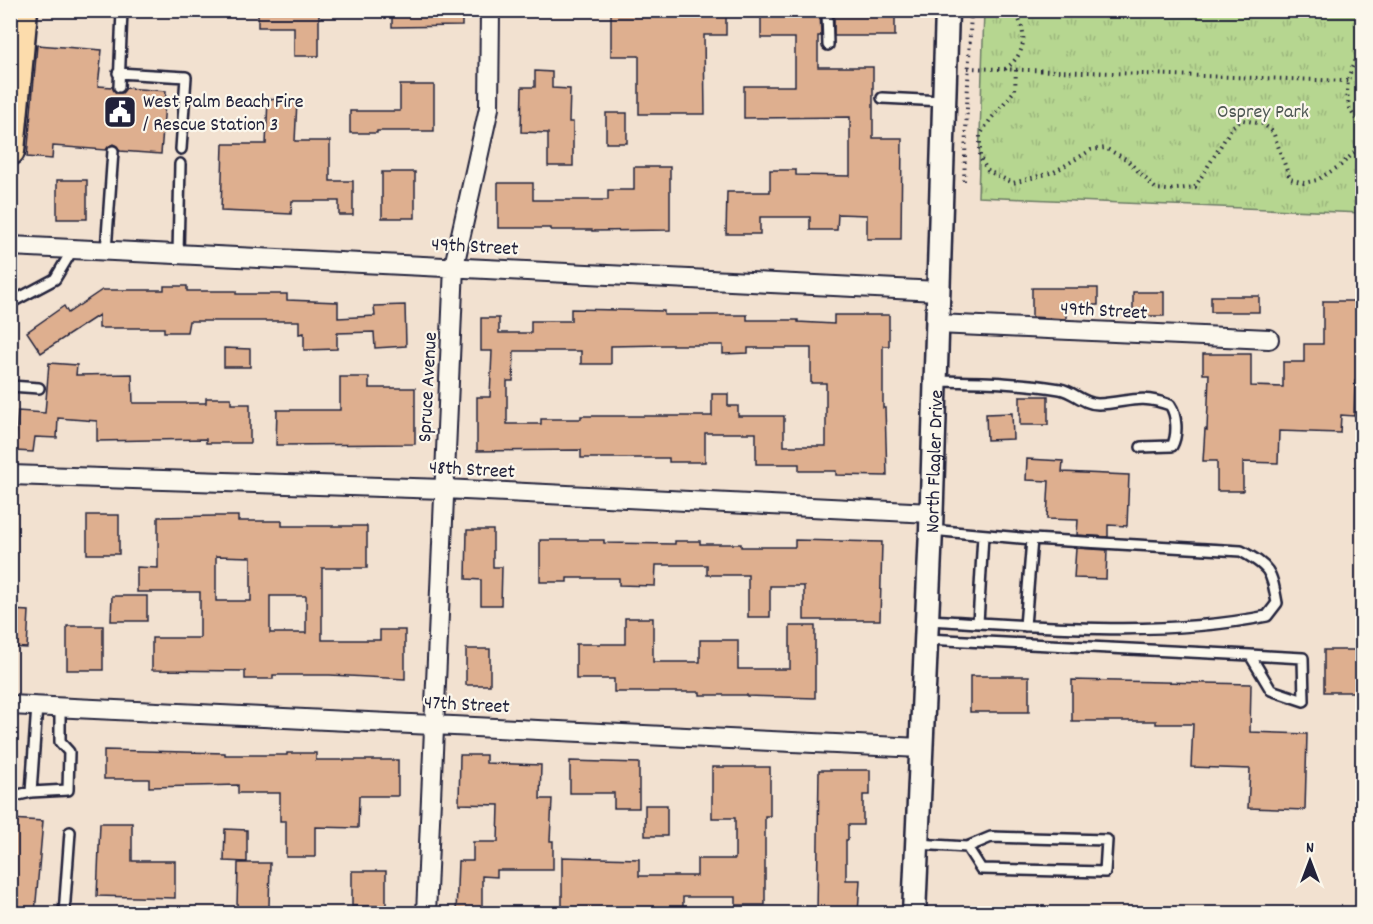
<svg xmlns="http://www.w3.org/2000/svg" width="1373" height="924" viewBox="0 0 1373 924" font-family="Dekko,sans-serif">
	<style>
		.grass { fill: url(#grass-tufts); stroke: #6c7c66; stroke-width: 1.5 }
		.building { fill: #deaf8f; stroke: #22223b; stroke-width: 1.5; fill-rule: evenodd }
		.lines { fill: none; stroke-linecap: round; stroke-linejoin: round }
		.service-casing { stroke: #22223b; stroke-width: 14 }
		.minor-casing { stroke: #22223b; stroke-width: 22 }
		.tertiary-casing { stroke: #22223b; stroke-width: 27 }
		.primary-casing { stroke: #22223b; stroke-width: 33 }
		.path { stroke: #22223b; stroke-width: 4; stroke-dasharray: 1.5 4.5; stroke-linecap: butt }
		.service { stroke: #fbf7ec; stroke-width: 9 }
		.minor { stroke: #fbf7ec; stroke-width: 18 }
		.tertiary { stroke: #fbf7ec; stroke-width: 22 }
		.primary { stroke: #fcdcac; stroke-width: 28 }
		.labels { text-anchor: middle; stroke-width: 4.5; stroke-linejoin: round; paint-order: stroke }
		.poi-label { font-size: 20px; fill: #22223b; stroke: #fbf7ec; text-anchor: start }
		.park-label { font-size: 20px; fill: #4e5854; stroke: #fbf7ec }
		.street-label { font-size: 20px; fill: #22223b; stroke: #fbf7ec }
	</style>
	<defs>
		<pattern id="grass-tufts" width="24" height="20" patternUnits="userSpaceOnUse" patternTransform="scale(1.5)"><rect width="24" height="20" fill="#b6d690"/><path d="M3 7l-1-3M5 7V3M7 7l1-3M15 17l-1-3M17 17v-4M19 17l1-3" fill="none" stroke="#9cb77d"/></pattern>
	</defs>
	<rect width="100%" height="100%" fill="#f2e1d0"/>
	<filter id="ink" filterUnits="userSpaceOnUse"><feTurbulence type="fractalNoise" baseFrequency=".0167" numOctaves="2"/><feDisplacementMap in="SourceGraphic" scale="12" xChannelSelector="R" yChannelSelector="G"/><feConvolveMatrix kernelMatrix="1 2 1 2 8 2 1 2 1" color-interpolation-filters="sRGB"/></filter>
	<g filter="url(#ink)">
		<path class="grass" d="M984 11H1362V213L978 197Z"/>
		<path class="building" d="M258 10H319V56H294V27H258Z
			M392 10H462V26L392 27Z
			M611 10H726V35H704L705 114H639V56H611Z
			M761 10H820L821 36H818V67H873V138H902L901 239H867V215L838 214 837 230H810V217H760V234H726L727 192H770V170H796V175L850 176V117L744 118V86H795V38H761Z
			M834 10H895V36H834Z
			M37 45 102 50 98 86 112 87 116 93H122L126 88 166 91 161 154 120 151 117 146 113 144 108 147 106 150 53 146 52 159 27 157Z
			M535 71 552 72V88L570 89 569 122H573V166H548V133L521 132 522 87H535Z
			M400 85H434V131H377V133H350V111H400Z
			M268 99 297 101 295 141H330V181H353V215H339V201H292L291 214 221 211 223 144H266Z
			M606 113H627V143H606Z
			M634 167H670V230L592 231V230H551V228H498V183H533V200H608V190H634Z
			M382 172H415V218H382Z
			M57 180H87V219H57Z
			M164 286H187V291H236V294H287V300L338 302V318L375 316 374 306 405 305 406 346 375 348 374 332 337 333V349L304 350V333L299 334V321H189L187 332H164V328H99V315L41 353 27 332 64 306 68 313 102 290H164Z
			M1032 288H1098V305H1066V319L1032 317Z
			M1133 292H1164V316H1133Z
			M1211 296H1259V312H1211Z
			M1323 301H1362V381H1355L1354 416 1341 415 1340 433 1279 431 1278 463 1243 462V491H1217V461H1203L1205 429 1207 430 1209 374H1203V354H1251V386L1283 387V362H1304V344H1323Z
			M571 309 664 311V315H747V320H798V322L834 324V315H889V346H883V408H885L887 476 836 475V471H799V464H756V433H705V462H669V458H581V450L477 451V397H490L492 351H481V318H499V333H531V321H571ZM664 345H723V354L748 353V348H811V383H826V446H784V416H738V406H728V394H712V416H581V419H541V424H507V381H513L514 351H581V364H611V346Z
			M224 348 250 349V367H224Z
			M49 363 77 365 76 375 132 374 133 403H206V398H231V404H250V443H206V439L97 441V421L58 418 57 438 35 437 33 452 15 451 18 411 45 413Z
			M340 377H369V388H415V444L276 445 277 410H340Z
			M1020 396H1048V425H1020Z
			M1012 413 1013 439 987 440 986 414Z
			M1027 459 1063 461 1062 472 1129 475 1127 526 1108 525V537L1077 535 1078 520 1047 519 1049 481 1026 480Z
			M87 515H119V554H87Z
			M215 516H238V521H282V526H367V568H322V640H380V630H405V679L330 675H273V679H245V671L152 670V638H200V592H137V567L158 568V517ZM216 556 251 557V601H216ZM270 596H306V633H270Z
			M467 530H493V567H502L501 605H481V580L466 579Z
			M540 540H604V543L675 544V541H700V544H741V547H795V540L882 542 880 620H804V586H770V617H748V575H707V565H656L655 586 619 585V578H567V582H540Z
			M1076 548 1107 550 1106 579 1074 578Z
			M112 596H147V621H111Z
			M10 610 29 611 27 648 10 647Z
			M625 618H653V662H700V640H738V669H790V626H815V698L747 696V695H700V692H614V679H576V644H625Z
			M67 626H103V670H67Z
			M466 649H490V685H466Z
			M1324 650H1362V692H1324Z
			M970 676H1029V712H970Z
			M1072 680 1251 684 1250 732 1307 734 1305 810 1248 808 1250 769 1191 767 1193 724H1156V721H1072Z
			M104 750 225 753V755H287V753H316V760H398V796H359L358 828 315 827V857H286V821H280V793H238V785L149 787V779H104Z
			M460 755H486V763L541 765 540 799H552L550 841H553V870H497V877L482 876V913H456L458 861H473V842H498L499 805 459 804Z
			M570 761 639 763V808H614V793H570Z
			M712 767H770V816H765V905H736V897H683V908H639V913L562 911V857L639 859V876H697V859H735V818H712Z
			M819 770H870V795H863V825H848V840H846V880H860L858 914H817Z
			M645 805H667V836H645Z
			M10 819 43 821 35 913 10 911Z
			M100 823H132V861H175V898L97 896Z
			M225 829 247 830V862L224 861Z
			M238 863H270L269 907H237Z
			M352 871H386V906H352Z"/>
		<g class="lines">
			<defs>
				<path id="service" d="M827 10 828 45
					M118 73 186 77 181 149
					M119 87 122 10
					M882 98 943 101
					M106 251 113 151
					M178 254 180 164
					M10 303 55 279 73 249
					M935 381C976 382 1019 382 1060 389 1073 391 1083 404 1098 404 1128 403 1138 393 1170 405 1177 415 1178 435 1172 446L1141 447
					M10 386 39 388
					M928 620C1038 626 1159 638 1267 616L1277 603C1271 570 1270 567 1241 551L1032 539 931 530
					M978 623 983 535
					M1025 626 1032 539
					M926 639 1250 655 1303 658 1304 701 1271 690 1250 655
					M31 792 37 706
					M10 797 31 792 68 790 69 752 60 742V707
					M917 844 967 847 991 837 1107 840 1105 872 981 869 967 847
					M64 914 70 832"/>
				<path id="minor" d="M10 246 938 291
					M937 324 1269 339
					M10 475 444 489 931 513
					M10 705 921 748
					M426 914 454 266 489 108 490 10"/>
				<g id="tertiary">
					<path id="s1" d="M914 914 931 530 947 10"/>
				</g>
				<path id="primary" d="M10 151 23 10"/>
			</defs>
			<use href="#service" class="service-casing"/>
			<use href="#minor" class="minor-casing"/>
			<use href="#tertiary" class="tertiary-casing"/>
			<use href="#primary" class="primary-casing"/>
			<path class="path" d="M1362 51C1350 66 1344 86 1349 105 1351 114 1359 122 1362 130
				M968 68 1348 81
				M1005 69C1027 53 1028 33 1014 10
				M1016 70 1015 90 990 120 980 135V158L988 171 1013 183 1054 172 1091 150 1105 148 1126 159 1156 189 1168 190 1195 187 1233 126 1243 120 1263 124 1273 132 1290 179 1304 183 1317 180 1341 165 1357 150 1362 136
				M964 181 971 10"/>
			<use href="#service" class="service"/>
			<use href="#minor" class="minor"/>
			<use href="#tertiary" class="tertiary"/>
			<use href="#primary" class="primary"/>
		</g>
	</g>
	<defs>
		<symbol id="civic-square" viewBox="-11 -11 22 22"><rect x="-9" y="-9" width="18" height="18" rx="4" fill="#22223b" stroke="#fbf7ec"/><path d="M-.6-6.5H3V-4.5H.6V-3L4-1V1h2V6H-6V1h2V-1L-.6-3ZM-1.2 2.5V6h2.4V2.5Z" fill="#fff"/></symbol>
	</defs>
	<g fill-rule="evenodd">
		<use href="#civic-square" x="101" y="93" width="38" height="38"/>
	</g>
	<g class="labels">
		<g class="poi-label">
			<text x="143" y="107">West Palm Beach Fire<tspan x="143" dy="23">/ Rescue Station 3</tspan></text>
		</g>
		<g class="park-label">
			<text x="1263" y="117">Osprey Park</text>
		</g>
		<g class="street-label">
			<text transform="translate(475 245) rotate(3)" y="7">49th Street</text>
			<text transform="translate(1104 309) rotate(3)" y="7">49th Street</text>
			<text transform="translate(426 387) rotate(-87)" y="7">Spruce Avenue</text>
			<text dy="7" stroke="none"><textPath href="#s1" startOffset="453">North Flagler Drive</textPath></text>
			<text transform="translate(472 468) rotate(3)" y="7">48th Street</text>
			<text transform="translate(467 703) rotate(3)" y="7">47th Street</text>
		</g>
	</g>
	<rect width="1373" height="924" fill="none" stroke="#fbf7ec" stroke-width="36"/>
	<rect x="18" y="18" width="1337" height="888" fill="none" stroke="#22223b" stroke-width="2" filter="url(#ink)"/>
	<g transform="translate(1310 861)" stroke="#fbf7ec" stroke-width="4.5" paint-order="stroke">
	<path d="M0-4.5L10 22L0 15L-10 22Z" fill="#22223b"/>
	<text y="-9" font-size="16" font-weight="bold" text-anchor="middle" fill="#22223b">N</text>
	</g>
</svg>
